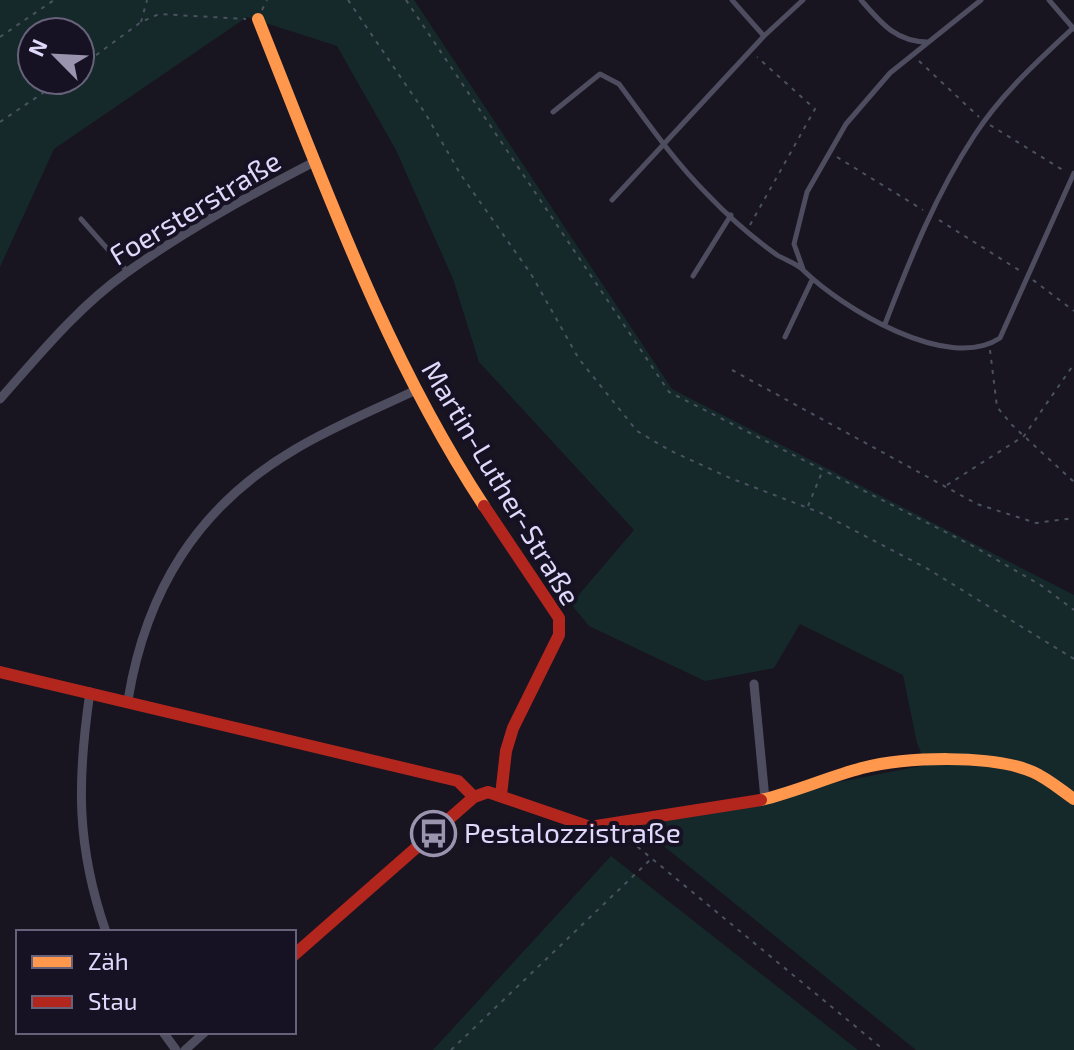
<svg xmlns="http://www.w3.org/2000/svg" width="1074" height="1050" viewBox="0 0 1074 1050" font-family="'Exo 2',sans-serif">
	<style>
		.green { fill: #15292b; fill-rule: evenodd }
		.lines { fill: none; stroke-linecap: round; stroke-linejoin: round }
		.path { stroke: #4a5260; stroke-width: 2; stroke-dasharray: 4 6; stroke-linecap: butt }
		.lane { stroke: #4e4c5f; stroke-width: 5 }
		.street { stroke: #4e4c5f; stroke-width: 9 }
		.slow { stroke: #ff974d; stroke-width: 12 }
		.jam { stroke: #b3261e; stroke-width: 12 }
		.labels { text-anchor: middle; stroke-width: 8; stroke-linejoin: round; paint-order: stroke }
		.street-label { font-size: 28px; fill: #e0d9fb; stroke: #171124 }
		.poi-label { font-size: 28px; fill: #e0d9fb; stroke: #171124; text-anchor: start }
	</style>
	<rect width="100%" height="100%" fill="#181520"/>
	<path class="green" d="M0 0H414L672 389 1074 595V1050H916L634 822 926 765 917 743 903 675 800 624 774 668 705 681 589 626 571 604 634 530 479 362 453 279 396 150 337 46 247 17 54 149 0 267ZM32 32H80V80H32Z
		M611 856 858 1050H433Z"/>
	<g class="lines">
		<path class="path" d="M348 0 425 113 461 175 531 274 579 359 637 431 669 450 730 478 821 513 928 569 1074 659
			M406 0 669 392 971 545 1042 586 1074 610
			M262 10 267 0
			M141 22 147 0
			M0 37 54 0
			M919 61 979 117
			M80 67 141 22 159 14 246 19
			M0 122 62 80
			M990 125 1066 172
			M837 157 923 210
			M939 220 1022 272
			M750 225 815 109 757 57
			M1033 280 1074 311
			M990 350 997 407 1012 425 1074 482
			M732 370 977 504 1036 523 1074 518
			M947 485 1024 436 1074 364
			M808 506 822 472
			M622 834 884 1050
			M451 1050 650 860"/>
		<path class="lane" d="M732 0 764 36
			M861 0C881 23 896 42 928 42
			M1049 0 1074 29
			M553 112 600 74 619 84C647 122 674 161 707 194 727 215 753 238 777 255 785 260 796 263 803 270 842 308 948 373 1000 338L1074 173
			M612 200 764 36 803 0
			M81 219 127 271
			M803 269 794 244 807 192 846 124 890 73 981 0
			M693 276 731 215
			M885 324C910 259 936 194 974 136 1001 94 1037 62 1073 28
			M785 337 812 280"/>
		<path class="street" d="M0 399C39 355 78 307 126 273 186 230 250 195 316 161
			M754 684 765 799
			M90 692C77 780 76 846 106 932
			M128 700C146 591 197 507 294 450 332 427 374 410 414 391
			M163 1032 176 1050
			M185 1050 205 1032"/>
		<path class="slow" d="M258 19C325 186 385 355 484 506
			M761 800C795 792 828 777 862 768 906 757 991 754 1033 772 1047 778 1061 790 1074 799"/>
		<path class="jam" d="M484 506 559 618V635L513 728 506 751 501 795
			M0 672 458 781 474 797
			M294 955 474 797 488 792 590 827 761 800"/>
	</g>
	<defs>
		<symbol id="bus-ring" viewBox="-11 -11 22 22"><circle r="9.5" fill="#171124" stroke="#9a94ae" stroke-width="1.5"/><path d="M-5-6H5V4H4V6H2V4H-2V6H-4V4H-5ZM-3.5-4V0h7V-4ZM-3.5 1.2v1.5H-2V1.2ZM2 1.2v1.5H3.5V1.2Z" fill="#9a94ae"/></symbol>
	</defs>
	<g fill-rule="evenodd">
		<use href="#bus-ring" x="408" y="808" width="51" height="51"/>
	</g>
	<g class="labels">
		<g class="street-label">
			<text transform="translate(195 208) rotate(-31)" y="10">Foersterstraße</text>
			<text transform="translate(501 483) rotate(59)" y="10">Martin-Luther-Straße</text>
		</g>
		<g class="poi-label">
			<text x="464" y="843">Pestalozzistraße</text>
		</g>
	</g>
	<rect x="16" y="930" width="280" height="104" fill="#171124" stroke="#67617a" stroke-width="2"/>
	<rect x="32" y="956" width="40" height="12" fill="#ff974d" stroke="#67617a" stroke-width="2"/>
	<text x="88" y="970" font-size="24" fill="#e0d9fb">Zäh</text>
	<rect x="32" y="996" width="40" height="12" fill="#b3261e" stroke="#67617a" stroke-width="2"/>
	<text x="88" y="1010" font-size="24" fill="#e0d9fb">Stau</text>
	<g transform="translate(56 56) rotate(294)"><circle r="38" fill="#171124" stroke="#67617a" stroke-width="2"/>
	<path d="M0-6L14 30L0 20L-14 30Z" fill="#9a94ae"/>
	<text y="-12" font-size="22" font-weight="bold" text-anchor="middle" fill="#e0d9fb">N</text>
	</g>
</svg>
